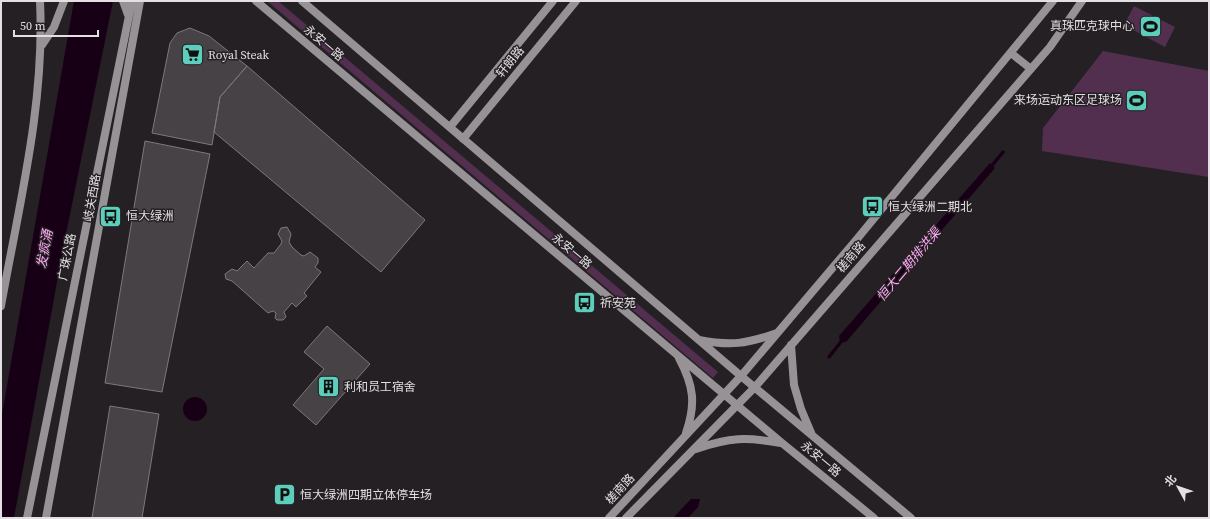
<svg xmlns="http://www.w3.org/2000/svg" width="1210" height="519" viewBox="0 0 1210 519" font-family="'Source Serif 4','Noto Sans SC',serif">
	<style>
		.green { fill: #532f4f }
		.water { fill: #170015 }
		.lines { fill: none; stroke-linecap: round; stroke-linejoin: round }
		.stream { stroke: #170015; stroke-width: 3.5 }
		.building { fill: #474246; stroke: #7d787d }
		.secondary { stroke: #969296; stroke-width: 8 }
		.labels { text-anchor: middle; stroke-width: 3; stroke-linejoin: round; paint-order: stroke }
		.poi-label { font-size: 12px; fill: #e3dfe2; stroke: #252024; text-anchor: start }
		.street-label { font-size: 12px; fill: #e3dfe2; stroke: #252024 }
		.water-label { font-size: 13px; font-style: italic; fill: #ffaaf5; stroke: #252024 }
	</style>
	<rect width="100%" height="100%" fill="#252024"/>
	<path class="green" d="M267 1H278L718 372 713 378Z
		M1134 6 1175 27 1165 47 1124 25Z
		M1103 51 1209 71V177L1042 151 1043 128Z"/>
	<path class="water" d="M74 1H113L63 249 14 518H1V420Z
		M990 163 995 168 846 342H840L839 336Z
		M183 409a12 12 0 1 1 24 0a12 12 0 1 1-24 0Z
		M691 499H700L698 507 688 518H673Z"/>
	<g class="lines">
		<path class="stream" d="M990 168 1003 152
			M829 357 844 338"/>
	</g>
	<path class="building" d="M190 28 209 36 247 66 220 97 212 145 152 133 170 43 177 33Z
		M247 66 425 220 381 272 214 132 220 97Z
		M145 141 210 154 162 392 105 383Z
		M287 227 291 234 289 242 292 247 301 255 304 256 310 252 318 258V263L315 267 321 272 304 293 307 296 296 307 292 303 284 312 286 317 283 320H277L275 318 276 313 273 311 268 313 232 281 226 279 225 274 232 269 237 271 247 261 254 268 268 253H274L281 244 282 241 278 234 281 228Z
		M327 326 370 364 316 425 293 405 324 369 304 352Z
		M110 406 159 414 142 518H92Z"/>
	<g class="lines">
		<path class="secondary" d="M123 1 128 15
			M256 1 782 443 874 518
			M302 1 741 376 911 518
			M42 45 54 27 64 1
			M1011 53 1031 69
			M450 127 553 1
			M463 139 576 1
			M1 306C19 205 45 104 40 1
			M699 340C731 346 746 344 777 333
			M791 345 794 385 801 409 812 435
			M679 358C694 386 696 404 686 433
			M696 449C730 437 746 437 781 443
			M27 518 132 1
			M46 518 140 1
			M609 518 741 376 857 239 1053 1
			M626 518 755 387 1050 47 1082 1"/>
	</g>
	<defs>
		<symbol id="stadium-square" viewBox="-11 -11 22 22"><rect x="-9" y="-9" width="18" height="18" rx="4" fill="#5ccebb" stroke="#252024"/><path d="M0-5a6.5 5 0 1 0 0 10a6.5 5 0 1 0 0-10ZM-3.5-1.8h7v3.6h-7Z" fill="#111"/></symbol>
		<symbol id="supermarket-square" viewBox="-11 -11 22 22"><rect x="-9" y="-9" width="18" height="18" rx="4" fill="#5ccebb" stroke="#252024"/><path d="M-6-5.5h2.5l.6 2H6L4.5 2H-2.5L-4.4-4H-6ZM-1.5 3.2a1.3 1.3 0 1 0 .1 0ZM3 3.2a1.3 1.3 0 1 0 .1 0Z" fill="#111"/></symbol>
		<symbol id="bus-square" viewBox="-11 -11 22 22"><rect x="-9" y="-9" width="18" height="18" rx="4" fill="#5ccebb" stroke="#252024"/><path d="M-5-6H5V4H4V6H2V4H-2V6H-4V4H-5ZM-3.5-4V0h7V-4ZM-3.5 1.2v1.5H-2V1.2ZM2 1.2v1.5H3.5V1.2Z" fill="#111"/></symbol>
		<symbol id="building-square" viewBox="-11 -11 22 22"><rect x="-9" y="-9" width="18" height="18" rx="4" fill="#5ccebb" stroke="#252024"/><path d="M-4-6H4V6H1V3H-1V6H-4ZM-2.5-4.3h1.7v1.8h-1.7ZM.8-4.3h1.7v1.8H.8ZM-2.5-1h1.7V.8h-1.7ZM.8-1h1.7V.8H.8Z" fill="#111"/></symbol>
		<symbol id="parking-square" viewBox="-11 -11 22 22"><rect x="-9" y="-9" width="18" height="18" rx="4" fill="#5ccebb" stroke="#252024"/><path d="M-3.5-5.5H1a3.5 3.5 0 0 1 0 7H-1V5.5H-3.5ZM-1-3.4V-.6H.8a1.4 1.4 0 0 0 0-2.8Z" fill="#111"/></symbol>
	</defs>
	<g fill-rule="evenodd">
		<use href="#stadium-square" x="1138" y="14" width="25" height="25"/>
		<use href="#supermarket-square" x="180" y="42" width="25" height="25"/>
		<use href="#stadium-square" x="1124" y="88" width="25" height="25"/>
		<use href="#bus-square" x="860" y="194" width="25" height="25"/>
		<use href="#bus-square" x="98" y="204" width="25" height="25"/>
		<use href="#bus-square" x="572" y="290" width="25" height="25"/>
		<use href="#building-square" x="316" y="374" width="25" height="25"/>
		<use href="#parking-square" x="272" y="482" width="25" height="25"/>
	</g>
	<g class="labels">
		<g class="poi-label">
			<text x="1134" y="30" text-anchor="end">真珠匹克球中心</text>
			<text x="208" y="59">Royal Steak</text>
			<text x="1122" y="104" text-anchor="end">来场运动东区足球场</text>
			<text x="888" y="211">恒大绿洲二期北</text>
			<text x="126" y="220">恒大绿洲</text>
			<text x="600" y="307">祈安苑</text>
			<text x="344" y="391">利和员工宿舍</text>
			<text x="300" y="499">恒大绿洲四期立体停车场</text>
		</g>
		<g class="street-label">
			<text transform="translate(324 43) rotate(40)" y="4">永安一路</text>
			<text transform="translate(510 62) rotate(-51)" y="4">轩朗路</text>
			<text transform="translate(92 198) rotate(-80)" y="4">岐关西路</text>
			<text transform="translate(572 251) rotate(40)" y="4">永安一路</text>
			<text transform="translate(67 257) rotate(-79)" y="4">广珠公路</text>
			<text transform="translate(851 257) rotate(-49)" y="4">槎南路</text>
			<text transform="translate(821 459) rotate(40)" y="4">永安一路</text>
			<text transform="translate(620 489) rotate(-47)" y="4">槎南路</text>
		</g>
		<g class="water-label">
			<text transform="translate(44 249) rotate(-80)" y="5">发疯涌</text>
			<text transform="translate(908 264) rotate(-50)" y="5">恒大二期排洪渠</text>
		</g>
	</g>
	<rect width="1210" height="519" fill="none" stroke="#e3dfe2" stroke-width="4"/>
	<g transform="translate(1178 487) rotate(310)" stroke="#252024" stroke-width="3" paint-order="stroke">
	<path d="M0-3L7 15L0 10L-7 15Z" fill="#e3dfe2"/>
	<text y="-6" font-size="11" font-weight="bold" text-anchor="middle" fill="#e3dfe2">北</text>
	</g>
	<path d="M14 30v6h84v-6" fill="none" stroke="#e3dfe2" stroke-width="2"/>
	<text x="20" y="30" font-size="12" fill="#e3dfe2" stroke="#252024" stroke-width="3" paint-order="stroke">50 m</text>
</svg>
